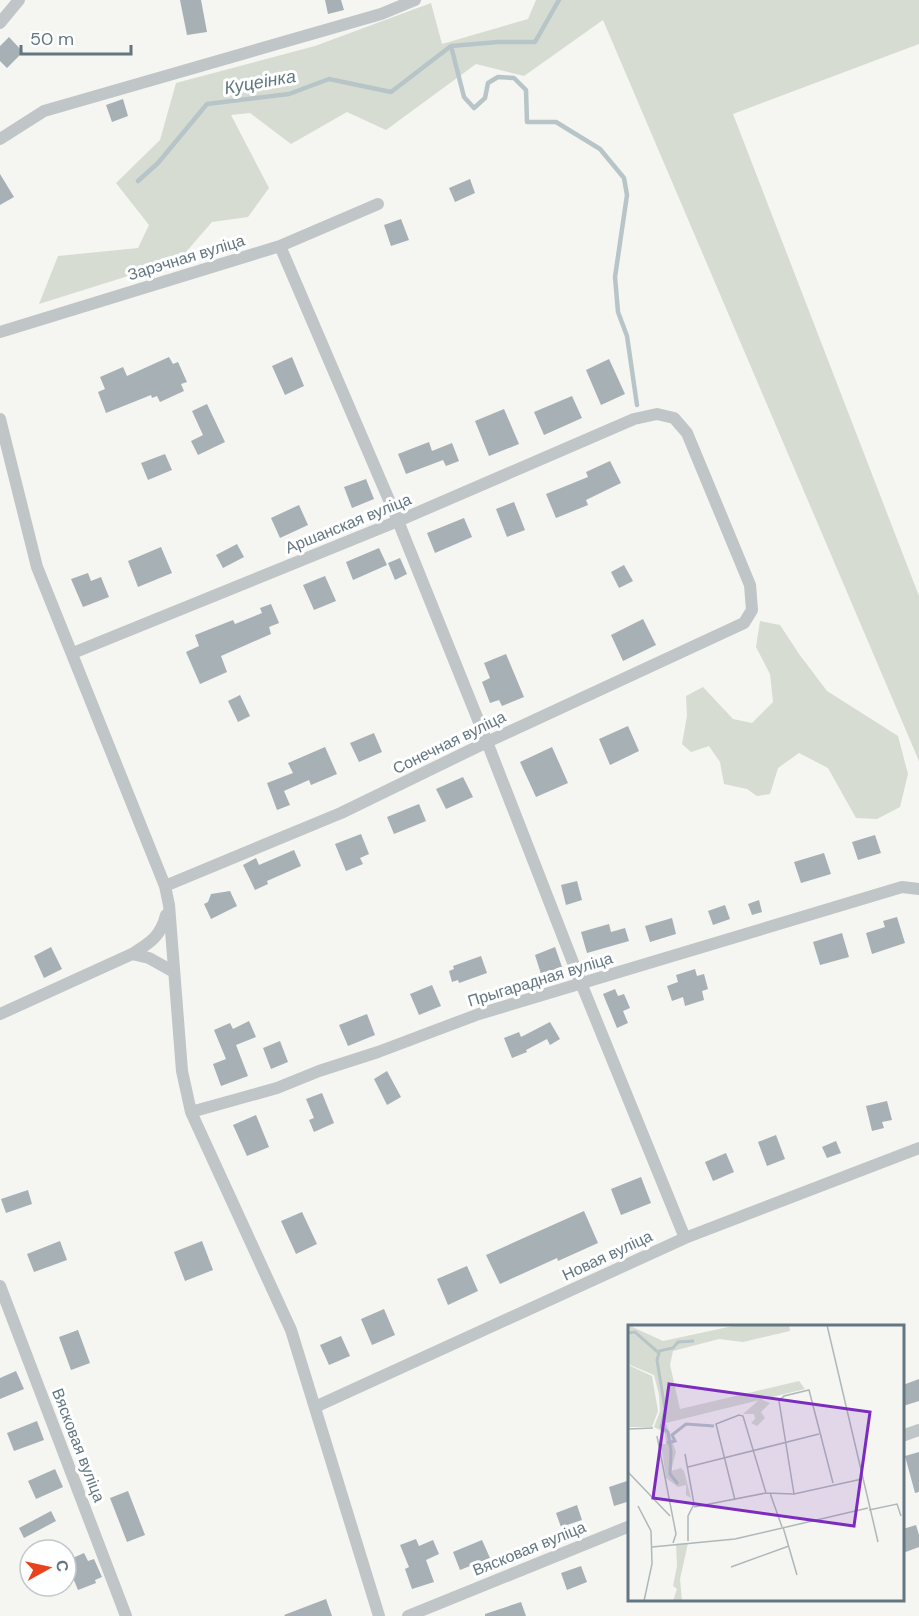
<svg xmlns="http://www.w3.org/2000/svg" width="919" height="1616" viewBox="0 0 919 1616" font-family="'DM Sans',sans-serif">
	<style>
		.green { fill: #d6dcd2 }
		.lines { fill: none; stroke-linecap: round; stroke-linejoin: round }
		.stream { stroke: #b7c5c8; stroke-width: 4.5 }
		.building { fill: #a7b0b5 }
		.minor { stroke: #c0c5c7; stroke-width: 12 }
		.labels { text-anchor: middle; stroke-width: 6; stroke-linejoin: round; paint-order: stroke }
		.street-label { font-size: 16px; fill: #637783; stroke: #fff }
		.water-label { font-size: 18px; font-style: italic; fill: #5f7980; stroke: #fff }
		.inset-river { fill: none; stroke: #b7c5c8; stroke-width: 3 }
		.inset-road { fill: none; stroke: #aeb8bb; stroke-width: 1.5 }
		.view { fill: #7b2cbf; fill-opacity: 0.15; stroke: #7b2cbf; stroke-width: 3 }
		.inset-edge { fill: none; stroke: #637783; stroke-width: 3 }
	</style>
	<rect width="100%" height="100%" fill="#f5f5f1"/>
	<path class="green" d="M536 0H919V44L733 114 919 596V761L603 20 524 76 476 64 386 130 347 112 291 144 250 113 231 115 269 188 248 217 212 222 179 260 39 304 58 256 138 248 149 225 116 183 160 140 176 83 315 46 431 3 442 44 528 19Z
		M760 621 780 625 799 654 827 691 898 736 908 774 900 807 877 819 856 818 828 768 799 753 778 768 770 794 757 796 747 789 724 784 720 762 709 746 691 752 682 744 687 716 686 696 703 687 733 719 752 723 773 702 770 674 756 647Z"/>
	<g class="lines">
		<path class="stream" d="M451 46 464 97 474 108 485 98 488 83 498 77 514 78 526 90 527 122H556L600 149 624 178 627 195 615 277 618 312 627 336 637 405
			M138 181 158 163 207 104 289 94 329 79 391 92 451 46 498 42H535L559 0"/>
	</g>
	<path class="building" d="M180 0H201L207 32 187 35Z
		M325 0H341L344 10 328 14Z
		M9 37 23 52 7 68 0 61V46Z
		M123 99 128 116 112 122 106 105Z
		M0 174 14 197 0 205Z
		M470 179 475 193 455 202 449 188Z
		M401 219 409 240 391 246 384 225Z
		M169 357 173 364 178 362 187 382 181 384 184 391 160 402 157 396 152 398 151 395 106 413 98 392 105 389 100 377 123 367 127 376Z
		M292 357 304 386 285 395 272 366Z
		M609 359 625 394 601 405 586 370Z
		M572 396 582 418 544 435 534 412Z
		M207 404 225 442 198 455 191 441 203 435 192 411Z
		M504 409 519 444 489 456 475 421Z
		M429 442 432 451 452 443 459 461 446 466 443 460 406 474 398 454Z
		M165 454 172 470 148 480 141 463Z
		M610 461 621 483 586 500 588 505 556 518 546 494 588 477 586 472Z
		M366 479 374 499 352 508 344 487Z
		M514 502 525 530 507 537 496 509Z
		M299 505 308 525 280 538 271 518Z
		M464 518 472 537 435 553 427 533Z
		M237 544 244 557 223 568 216 555Z
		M161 547 172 573 138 587 128 561Z
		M379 548 387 565 353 580 346 562Z
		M400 558 407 574 395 580 388 563Z
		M624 565 633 581 619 588 611 572Z
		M88 573 91 581 101 577 109 597 83 607 71 579Z
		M325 576 336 601 314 610 303 585Z
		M271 604 279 623 269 627 271 634 221 656 227 672 200 684 186 652 199 646 195 635 233 620 235 624 262 613 260 608Z
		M643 619 656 645 623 661 611 635Z
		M506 654 524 697 502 706 499 700 490 703 482 682 490 678 484 663Z
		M240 695 250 716 238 722 228 701Z
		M628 726 639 751 610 765 599 739Z
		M374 733 382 752 359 762 350 743Z
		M325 747 337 774 311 785 309 780 284 791 290 805 277 810 267 783 293 773 288 763Z
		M552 747 568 783 536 797 520 762Z
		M463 777 473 797 446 809 436 789Z
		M419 804 426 821 394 834 387 817Z
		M361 834 369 854 360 858 363 864 346 871 335 844Z
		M875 835 881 853 858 860 852 842Z
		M294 850 301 866 267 881 268 884 255 890 243 865 256 858 259 865Z
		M824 853 831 874 801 883 794 862Z
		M577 881 582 900 566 905 561 885Z
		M230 891 237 906 211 919 204 904 208 902 211 894Z
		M759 900 762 912 752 915 748 904Z
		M725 905 730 919 713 925 708 911Z
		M897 917 905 943 872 954 866 933 885 927 883 921Z
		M672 918 676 934 650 942 645 926Z
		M609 924 611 932 625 928 629 941 587 953 581 932Z
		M842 933 849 957 820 965 813 942Z
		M51 947 62 969 44 978 34 956Z
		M555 947 562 967 541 974 535 955Z
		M481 956 487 973 459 983 458 980 452 982 449 971 454 969 453 966Z
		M695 969 697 976 704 974 708 989 702 991 704 1000 685 1006 683 997 672 1001 667 986 678 982 676 975Z
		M432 985 441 1006 419 1015 410 994Z
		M615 989 618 996 624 994 630 1008 623 1011 628 1023 617 1028 603 994Z
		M367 1014 375 1035 348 1046 339 1025Z
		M249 1021 256 1037 236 1045 248 1076 221 1086 213 1064 226 1059 214 1030 230 1023 233 1029Z
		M550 1022 560 1039 550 1045 547 1039 526 1050 527 1052 512 1058 504 1038 519 1032 521 1037Z
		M280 1041 288 1062 271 1069 263 1048Z
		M387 1071 401 1097 387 1105 374 1079Z
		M322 1093 334 1123 314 1132 309 1120 314 1118 306 1099Z
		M887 1101 892 1120 882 1122 884 1128 872 1131 866 1106Z
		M256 1115 269 1147 247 1156 233 1125Z
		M776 1135 785 1159 767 1166 758 1142Z
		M836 1141 841 1153 827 1158 822 1147Z
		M726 1153 734 1172 713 1181 705 1162Z
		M641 1177 651 1203 621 1215 611 1189Z
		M28 1190 32 1204 6 1213 1 1199Z
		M584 1211 598 1243 558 1261 557 1258 500 1284 486 1255Z
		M302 1212 317 1244 296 1254 281 1221Z
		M60 1241 67 1260 34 1272 27 1254Z
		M202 1241 213 1270 185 1281 174 1252Z
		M467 1266 478 1291 448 1305 437 1279Z
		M384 1309 395 1335 372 1345 361 1319Z
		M78 1330 90 1363 71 1370 59 1337Z
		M341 1336 350 1356 329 1365 320 1345Z
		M16 1371 24 1389 0 1399V1378Z
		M919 1379V1401L903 1406V1385Z
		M37 1421 44 1440 14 1451 7 1433Z
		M919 1452V1492L915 1493 905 1456Z
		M55 1469 63 1487 36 1499 28 1481Z
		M630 1480V1501L614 1506 609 1487Z
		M128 1491 145 1535 127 1542 110 1498Z
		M577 1505 582 1520 561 1527 556 1513Z
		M51 1511 56 1521 24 1538 19 1528Z
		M916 1525 919 1535V1547L903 1553V1529Z
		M416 1539 419 1546 433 1540 439 1554 426 1560 434 1582 412 1589 405 1569 409 1567 400 1545Z
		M482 1540 490 1558 460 1570 453 1552Z
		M84 1553 88 1561 94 1559 102 1577 95 1580 96 1583 78 1590 66 1561Z
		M581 1566 587 1582 567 1590 561 1573Z
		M326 1599 332 1616H285L284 1615Z
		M521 1602 526 1616H485V1614Z"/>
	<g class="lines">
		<path class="minor" d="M0 23 19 0
			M0 139 44 111 381 14 415 0
			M280 246 398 521 487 742 581 983 685 1238
			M0 332 280 246 378 204
			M0 419 37 567 165 886 169 905 182 1071 191 1112 291 1330 379 1616
			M73 653 398 521 634 419 657 414 674 418 687 433 750 585 752 610 744 623 487 742 341 813 165 886
			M132 954 149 958 174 972
			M0 1014 132 954C150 943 161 936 166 915
			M191 1112 277 1088 319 1071 378 1052 479 1014 902 887 919 889
			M0 1286 126 1616
			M315 1407 685 1238 919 1148
			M902 1436 919 1430
			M408 1616 630 1526"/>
	</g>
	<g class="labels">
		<g class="street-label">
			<text transform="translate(186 257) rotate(-17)" y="6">Зарэчная вуліца</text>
			<text transform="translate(348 523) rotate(-22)" y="6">Аршанская вуліца</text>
			<text transform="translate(449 742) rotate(-26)" y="6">Сонечная вуліца</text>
			<text transform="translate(540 979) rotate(-17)" y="6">Прыгарадная вуліца</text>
			<text transform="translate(607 1255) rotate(-25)" y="6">Новая вуліца</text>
			<text transform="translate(79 1445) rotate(69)" y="6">Вясковая вуліца</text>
			<text transform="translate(529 1548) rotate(-22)" y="6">Вясковая вуліца</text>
		</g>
		<g class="water-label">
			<text transform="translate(260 82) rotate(-10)" y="6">Куцеінка</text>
		</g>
	</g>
	<g transform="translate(628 1325)">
		<rect width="276" height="276" fill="#f5f5f1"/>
		<path d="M0 0 35 16 105 1 161 0 162 6 115 17 91 14 45 26 42 40 52 84 171 56 177 64 38 98 48 127 43 146 53 143 56 146 63 173 58 170V160L50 162 38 153 33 119H38L37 108 26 102 32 86 31 70 26 50 0 39ZM0 40 24 51 30 86 24 102H0ZM132 74 142 78 133 87 137 93 129 101 123 98 127 94 126 89H115ZM60 218 52 254 54 276H45L49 264 45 261 49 241 48 219Z" fill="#d6dcd2"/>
		<path class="inset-river" d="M0 8 7 7 31 28 29 35 37 84 33 102 40 107 43 126 42 149 50 159M31 26 45 23 50 17 66 16M39 118 47 116 44 110 58 99 86 101"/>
		<path class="inset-road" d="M199 0 250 217M0 104 25 103M29 111 48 209 45 218M57 129 66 179 60 191V216M60 142 191 109M0 147 42 191M142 168 154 202M166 169 151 76 156 71 181 65 205 158M107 175 88 99 111 90 115 91 138 168M10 181 23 206 24 239 16 276M66 182 138 168 166 169 234 154M241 185 269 179 273 191M155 202 169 250M24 222 107 214 240 183M103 242 161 221"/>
		<path class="view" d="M41 59 242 87 226 201 25 173Z"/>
		<rect width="276" height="276" class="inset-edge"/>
	</g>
	<g transform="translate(48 1568) rotate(82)"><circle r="28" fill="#ffffff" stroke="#c1c9cd" stroke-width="1.5"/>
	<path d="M0-4.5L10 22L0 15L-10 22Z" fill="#e9431e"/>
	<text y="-9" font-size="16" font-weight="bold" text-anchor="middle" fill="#637783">С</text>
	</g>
	<path d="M21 45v9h110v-9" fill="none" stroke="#637783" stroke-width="3"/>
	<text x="30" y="45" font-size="18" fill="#637783" stroke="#ffffff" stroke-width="4.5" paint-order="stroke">50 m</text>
</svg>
